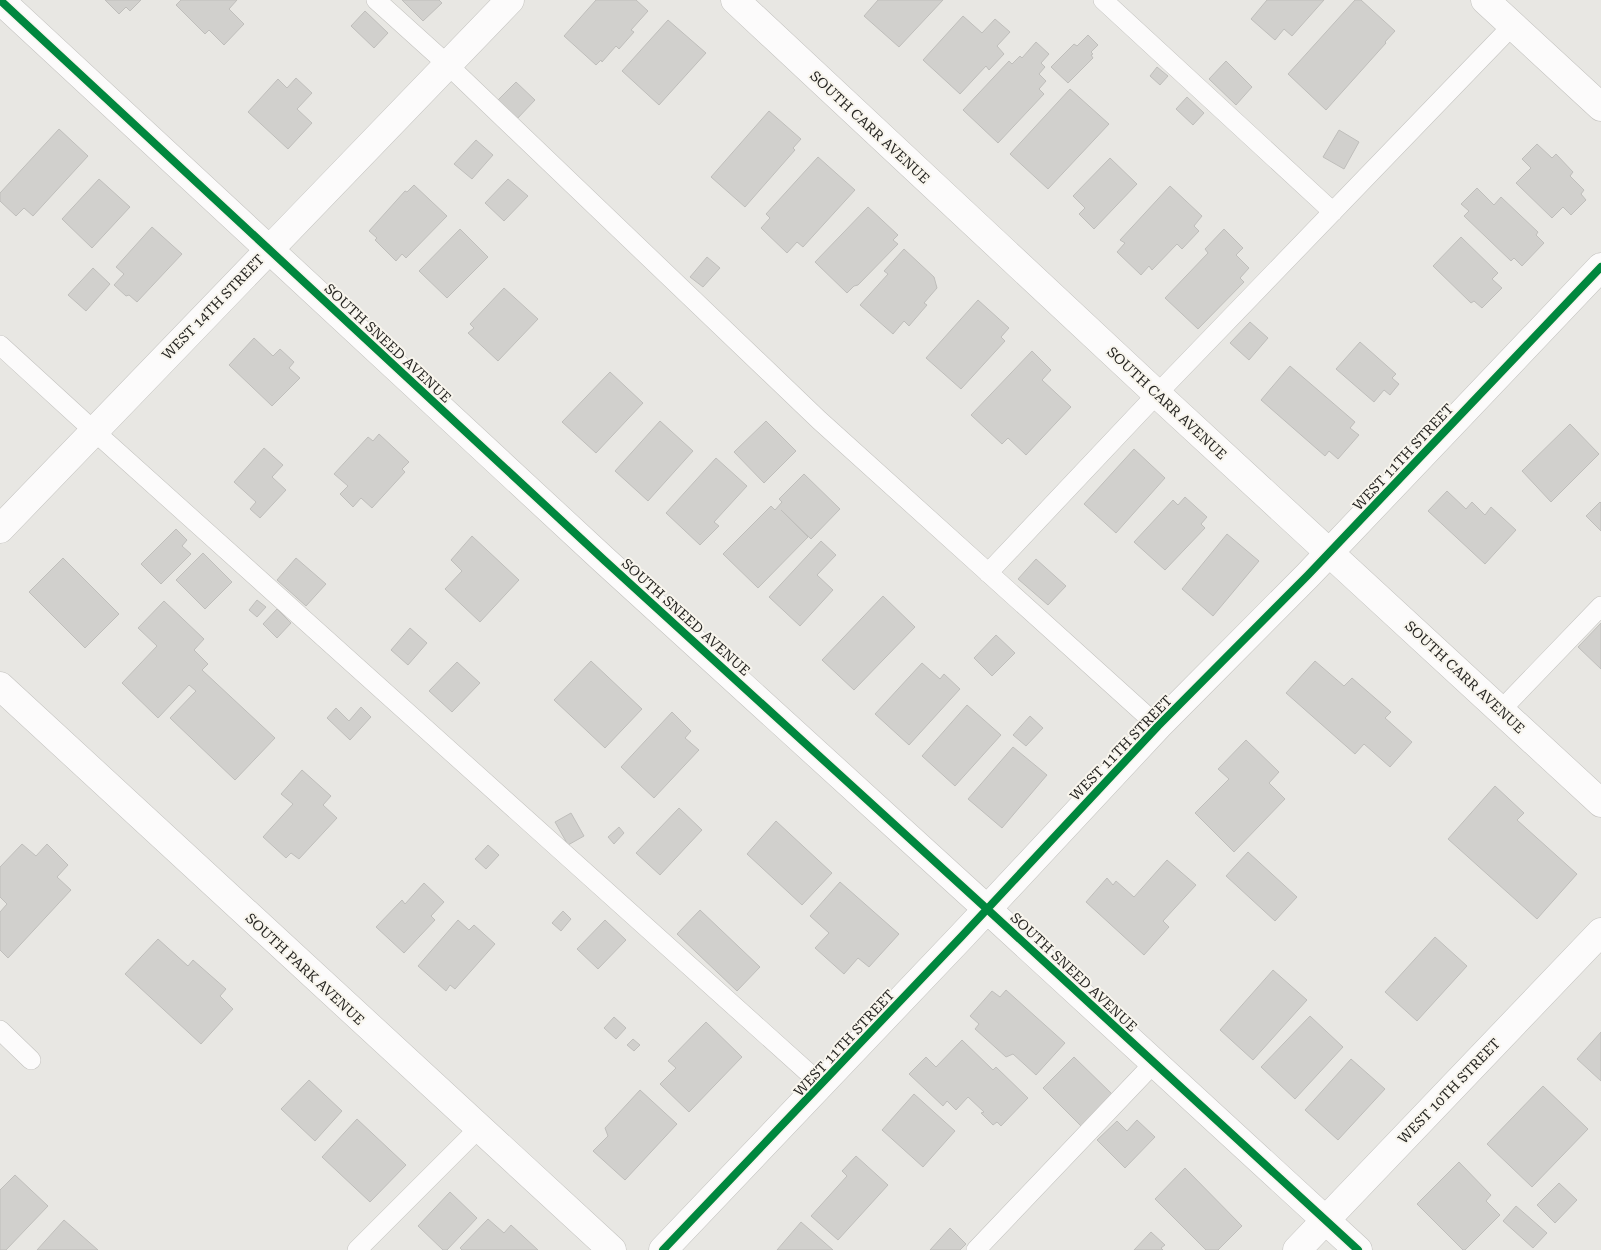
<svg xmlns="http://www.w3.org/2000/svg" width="1601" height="1250" viewBox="0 0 1601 1250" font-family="'Roboto Serif',serif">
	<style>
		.building { fill: #d1d0cd; stroke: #bfbebb }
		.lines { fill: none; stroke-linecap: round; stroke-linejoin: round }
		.service-casing { stroke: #c3c2bf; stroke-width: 20 }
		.minor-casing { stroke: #c3c2bf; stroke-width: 29 }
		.service { stroke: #fcfbfb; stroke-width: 19 }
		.minor { stroke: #fcfbfb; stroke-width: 28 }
		.cycleway-casing { stroke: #f8f5ed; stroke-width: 11 }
		.cycleway { stroke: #00873e; stroke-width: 8 }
		.labels { text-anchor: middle; stroke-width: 4; stroke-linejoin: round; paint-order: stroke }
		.street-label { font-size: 14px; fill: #252421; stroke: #f8f5ed }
	</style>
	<rect width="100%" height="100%" fill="#e8e7e3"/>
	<path class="building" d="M105 0H141L130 11 126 7 119 14Z
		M181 0H237L229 9 244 24 224 45 209 30 205 34 176 5Z
		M402 0H439L442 3 423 21Z
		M596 0H636L648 11 631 30 634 32 619 49 616 46 602 62 601 60 596 65 564 36Z
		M878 0H943L899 47 864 16Z
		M1267 0H1324L1292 36 1284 29 1275 40 1251 19Z
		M1355 0H1361L1395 31 1385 42 1386 43 1326 110 1288 74Z
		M365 11 388 33 374 48 351 26Z
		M963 16 982 33 995 19 1010 32 997 46 1004 54 989 70 986 66 960 94 923 60Z
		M668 20 706 53 659 105 622 71Z
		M1088 35 1098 45 1091 52 1093 54 1091 55 1093 58 1068 83 1051 67 1074 44 1077 46Z
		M1036 42 1049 54 1041 63 1045 67 1039 74 1046 81 1039 89 1044 94 998 143 963 110 1009 61 1012 64 1020 56 1022 58Z
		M1226 61 1252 87 1236 105 1209 79Z
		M1157 67 1168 76 1160 85 1150 76Z
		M296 78 312 93 297 109 312 123 288 149 248 112 278 79 287 88Z
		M516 82 535 100 516 120 496 102Z
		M1070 89 1109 124 1048 189 1010 154Z
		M1187 97 1204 113 1193 125 1176 109Z
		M769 111 801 139 793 148 795 150 745 207 711 177Z
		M59 129 88 156 33 216 24 208 16 216 0 201V193Z
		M1339 130 1359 142 1344 169 1323 157Z
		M476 140 493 155 472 179 454 164Z
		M1537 144 1552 158 1556 154 1573 172 1570 176 1584 190 1581 194 1586 200 1571 215 1563 207 1552 218 1516 183 1531 168 1522 159Z
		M818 157 855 190 803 247 797 242 787 253 761 228 770 218 766 214Z
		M1110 158 1137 184 1094 229 1079 214 1085 208 1073 196Z
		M99 179 130 207 92 248 62 219Z
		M508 179 528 196 504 221 485 203Z
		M414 185 447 216 406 258 402 254 396 261 375 240 377 238 369 231 405 191 407 192Z
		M1170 186 1202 216 1194 226 1199 231 1182 249 1177 244 1152 270 1149 266 1141 275 1117 252 1125 243 1120 240Z
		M1477 188 1494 205 1501 197 1538 232 1536 235 1544 243 1522 266 1514 258 1511 261 1464 216 1469 211 1461 204Z
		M868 207 898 235 893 240 898 244 858 285 854 286 847 293 815 262Z
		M152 227 182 254 137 302 129 295 126 296 114 285 124 274 116 267Z
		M460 229 488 257 447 298 419 271Z
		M1224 229 1243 248 1236 255 1249 268 1240 278 1244 282 1198 329 1165 298 1208 253 1205 249Z
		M1461 237 1498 273 1492 279 1502 288 1482 308 1474 301 1471 303 1433 266Z
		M904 249 934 277 937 288 924 303 927 305 909 326 904 321 893 334 860 305 888 274 884 271Z
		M707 257 720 268 703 287 690 277Z
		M93 268 110 284 86 311 68 295Z
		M504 288 538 319 498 361 468 333 474 328 470 324Z
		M978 300 1009 328 1001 337 1005 341 961 389 926 358Z
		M1250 322 1268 338 1249 360 1230 343Z
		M254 338 273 356 280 349 294 362 289 368 300 378 272 406 229 365Z
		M1360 342 1396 374 1392 378 1399 384 1390 395 1384 390 1374 402 1336 369Z
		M1032 351 1051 370 1042 380 1071 407 1026 455 1008 438 1002 444 971 415Z
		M1290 366 1355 422 1350 428 1359 435 1338 459 1329 451 1325 456 1261 400Z
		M610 372 643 403 596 453 562 422Z
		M660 421 693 451 648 501 615 471Z
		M766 421 796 451 764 483 734 452Z
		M1570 424 1599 454 1551 502 1522 471Z
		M379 434 409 462 402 469 405 472 372 508 361 498 353 507 340 494 348 486 334 474 368 437 373 441Z
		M264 448 283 465 272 477 286 490 260 518 250 509 256 502 234 482Z
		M1134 449 1165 478 1116 533 1084 504Z
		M716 458 747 486 714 522 719 526 700 545 666 513Z
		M804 474 840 509 811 539 781 510 808 537 758 588 723 554 771 506 775 510 782 502 779 499Z
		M1447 491 1466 509 1472 502 1485 515 1491 507 1516 530 1485 564 1428 511Z
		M1185 497 1207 517 1201 524 1205 528 1165 570 1134 542 1173 500 1178 505Z
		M1600 502 1601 503V531L1586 516Z
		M176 529 187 540 182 546 191 554 161 584 141 564Z
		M1227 534 1259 561 1213 616 1182 589Z
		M472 536 519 580 480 622 445 589 462 571 451 560Z
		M821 541 836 555 817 575 833 590 800 626 769 597Z
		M203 553 232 582 205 609 176 580Z
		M63 558 119 614 85 648 29 592Z
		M296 558 326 584 306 606 277 580Z
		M1036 559 1066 586 1048 605 1018 579Z
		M883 596 915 627 854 690 822 660Z
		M257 600 266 607 257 617 249 610Z
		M164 601 204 639 194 650 208 664 202 670 275 738 235 780 170 718 196 691 189 685 158 718 122 683 157 646 138 628Z
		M277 609 291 623 277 638 263 624Z
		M1601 623V669L1578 647Z
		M410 628 427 643 408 665 391 650Z
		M996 635 1015 653 992 676 974 658Z
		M591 661 642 709 605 748 554 700Z
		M1315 661 1344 686 1352 678 1391 712 1385 718 1412 742 1390 767 1364 744 1355 754 1286 693Z
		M457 662 480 683 452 712 429 691Z
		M922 663 940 679 944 674 960 689 909 745 875 714Z
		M967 705 1001 735 955 786 922 756Z
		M361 707 371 717 350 740 327 718 336 708 349 721Z
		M672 712 691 731 685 738 699 750 654 798 621 767Z
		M1030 716 1043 728 1026 746 1013 735Z
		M1246 740 1279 772 1269 783 1285 799 1234 852 1195 813 1229 779 1218 769Z
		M1013 747 1047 775 1002 828 968 799Z
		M302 770 331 796 323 805 337 818 299 859 291 853 286 858 263 837 293 804 281 794Z
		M1495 786 1524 813 1517 820 1577 874 1537 919 1448 839Z
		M679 808 702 830 660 875 636 853Z
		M571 813 584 836 568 845 555 822Z
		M776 821 832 873 802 905 747 854Z
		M619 827 624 833 614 844 608 837Z
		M22 844 36 856 47 844 68 865 57 877 71 890 8 958 0 950V912L7 904 0 897V867Z
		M488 845 499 855 486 869 475 859Z
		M1248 852 1297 897 1275 921 1226 876Z
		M1167 860 1196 885 1163 921 1169 927 1144 955 1086 902 1107 878 1113 885 1116 881 1134 897Z
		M840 882 899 934 869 967 858 958 844 974 815 948 829 933 810 916Z
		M424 883 444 902 431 916 435 920 404 953 376 927 402 900 405 904Z
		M700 910 760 967 737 991 677 934Z
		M563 911 571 919 561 931 552 923Z
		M458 920 469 930 474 925 495 944 455 989 450 985 446 991 418 966Z
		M605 920 626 940 598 969 577 949Z
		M1435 937 1467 966 1417 1021 1385 992Z
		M158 939 188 966 193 960 226 989 220 996 233 1009 201 1044 125 974Z
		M1273 970 1307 1000 1253 1060 1220 1030Z
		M1006 990 1065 1043 1036 1075 1013 1054 1006 1057 975 1029 979 1024 970 1016 992 991 1000 997Z
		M1310 1016 1343 1047 1295 1099 1261 1067Z
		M614 1017 626 1028 616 1039 604 1028Z
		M706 1022 742 1057 689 1112 660 1084 676 1068 668 1061Z
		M1601 1032V1081L1577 1059Z
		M633 1039 640 1045 634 1051 627 1045Z
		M962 1040 993 1070 996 1067 1028 1098 1001 1126 997 1122 993 1125 981 1113 984 1112 968 1097 956 1110 947 1101 943 1106 909 1074 926 1057 936 1067Z
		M1074 1057 1114 1096 1083 1128 1043 1088Z
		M1351 1059 1385 1089 1338 1140 1305 1110Z
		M309 1080 342 1111 315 1141 281 1109Z
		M1543 1086 1588 1129 1532 1187 1487 1144Z
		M640 1090 677 1124 625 1180 593 1151 608 1136 605 1128Z
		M914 1094 955 1131 923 1167 882 1130Z
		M357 1119 406 1165 370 1202 322 1157Z
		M1137 1120 1155 1137 1125 1168 1097 1140 1117 1121 1127 1131Z
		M856 1156 888 1185 838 1240 811 1216 847 1176 842 1171Z
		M1459 1162 1491 1195 1486 1201 1500 1215 1465 1250H1463L1417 1204Z
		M1185 1168 1242 1226 1218 1250H1206L1155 1199Z
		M15 1175 48 1206 6 1250H0V1190Z
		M1559 1183 1577 1200 1555 1223 1537 1205Z
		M450 1192 477 1218 447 1250H443L418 1226Z
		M1516 1206 1547 1233 1533 1248 1503 1221Z
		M488 1219 504 1233 511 1225 538 1250H462L460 1248Z
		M64 1220 98 1250H37Z
		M801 1222 833 1250H777Z
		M950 1228 966 1244 960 1250H930Z
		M1151 1232 1165 1245 1161 1248 1163 1250H1134Z"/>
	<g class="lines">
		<defs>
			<path id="service" d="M376 0 448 65 819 420 1158 726
				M1103 0 1333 212
				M0 345 94 431 822 1085
				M988 573 1157 394 1513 25
				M1501 710 1601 606
				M0 1030 31 1060
				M357 1250 478 1129
				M976 1250 1154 1063"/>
			<path id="minor" d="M0 0 604 560 987 909 1358 1250
				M735 0 1157 394 1601 803
				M1485 0 1601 107
				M0 529 510 0
				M0 686 612 1250
				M663 1250 962 936 1158 726 1308 575 1601 267
				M1297 1250 1601 932"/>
		</defs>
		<use href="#service" class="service-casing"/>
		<use href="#minor" class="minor-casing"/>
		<use href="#service" class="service"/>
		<use href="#minor" class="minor"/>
		<defs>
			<path id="cycleway" d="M0 0 604 560 987 909 1358 1250
				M663 1250 962 936 1158 726 1308 575 1601 267"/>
		</defs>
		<use href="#cycleway" class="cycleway-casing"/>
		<use href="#cycleway" class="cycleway"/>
	</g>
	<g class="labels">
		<g class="street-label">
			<text transform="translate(870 127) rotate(43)" y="5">SOUTH CARR AVENUE</text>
			<text transform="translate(213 307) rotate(-46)" y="5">WEST 14TH STREET</text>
			<text transform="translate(388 343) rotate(43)" y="5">SOUTH SNEED AVENUE</text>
			<text transform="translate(1167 403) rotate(43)" y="5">SOUTH CARR AVENUE</text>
			<text transform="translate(1403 457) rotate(-47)" y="5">WEST 11TH STREET</text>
			<text transform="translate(686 617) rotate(42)" y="5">SOUTH SNEED AVENUE</text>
			<text transform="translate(1465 677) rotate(43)" y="5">SOUTH CARR AVENUE</text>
			<text transform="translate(1121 748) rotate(-46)" y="5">WEST 11TH STREET</text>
			<text transform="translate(305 969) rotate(43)" y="5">SOUTH PARK AVENUE</text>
			<text transform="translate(1074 972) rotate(43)" y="5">SOUTH SNEED AVENUE</text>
			<text transform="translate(844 1043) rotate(-47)" y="5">WEST 11TH STREET</text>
			<text transform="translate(1449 1091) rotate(-46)" y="5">WEST 10TH STREET</text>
		</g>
	</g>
</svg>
